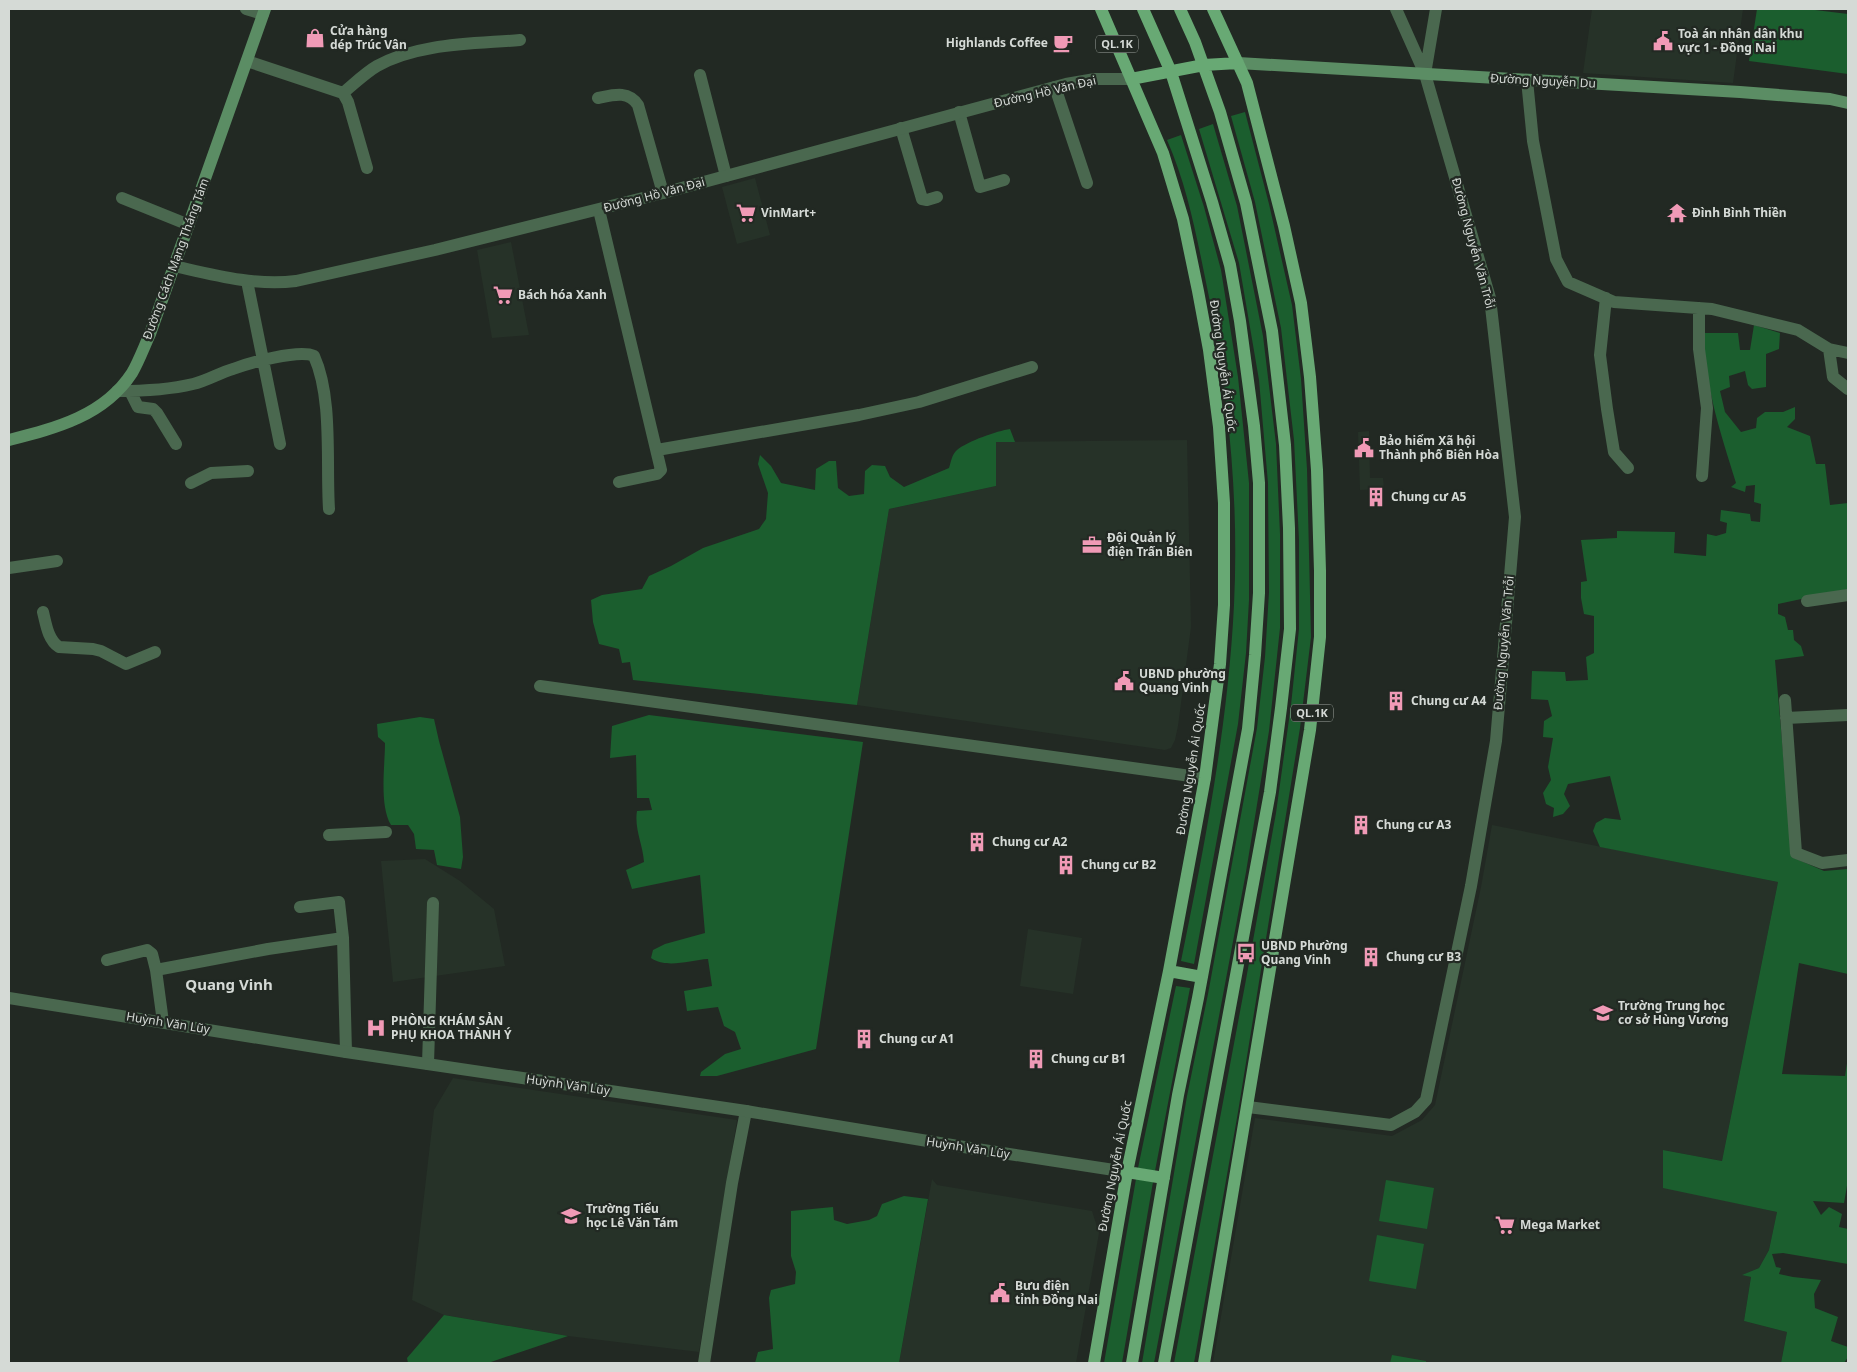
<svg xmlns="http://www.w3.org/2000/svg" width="1857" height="1372" viewBox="0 0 1857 1372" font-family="'Noto Sans',sans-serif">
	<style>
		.built { fill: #263228 }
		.green { fill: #1b5e2e }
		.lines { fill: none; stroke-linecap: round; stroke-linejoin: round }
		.minor { stroke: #4a684f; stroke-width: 12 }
		.tertiary { stroke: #4a684f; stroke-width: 12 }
		.secondary { stroke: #5b8d64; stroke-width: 12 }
		.primary { stroke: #68a974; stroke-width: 12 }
		.labels { text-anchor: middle; stroke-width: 4.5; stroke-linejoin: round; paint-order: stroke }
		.shield { fill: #222923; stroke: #9fa5a0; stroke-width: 1 }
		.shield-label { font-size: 11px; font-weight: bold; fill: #d5dad6 }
		.poi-label { font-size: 12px; font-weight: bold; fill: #d5dad6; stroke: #222923; text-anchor: start }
		.street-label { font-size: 12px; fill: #d5dad6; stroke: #222923 }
		.quarter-label { font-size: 15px; font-weight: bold; fill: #d5dad6; stroke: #222923 }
	</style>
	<rect width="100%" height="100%" fill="#222923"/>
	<path class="built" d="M1592 9H1743L1733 83 1583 73Z
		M755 178 770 235 737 244 722 187Z
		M511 242 529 335 492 338 477 250Z
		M1369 431 1370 478H1383L1384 489 1360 490 1358 432Z
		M1187 440 1191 627 1178 726 1175 740 1171 748 1165 750 857 705 889 509 996 486V442Z
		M1492 825 1778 882 1722 1161 1663 1150V1187L1777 1212 1769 1250 1759 1268 1743 1275 1751 1277 1744 1321 1787 1332 1781 1363H1213L1255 1118 1392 1136 1422 1120 1435 1105 1481 887Z
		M425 859 460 881 494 909 505 966 393 982 381 861Z
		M1028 929 1082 938 1073 994 1020 986Z
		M453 1078 737 1120 699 1352 568 1336 444 1315 412 1300 434 1110Z
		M932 1179 937 1185 1092 1211 1099 1233 1076 1363H899Z"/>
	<path class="green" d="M1757 9H1807L1848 14V74L1749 61Z
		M1245 112 1269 204 1292 305 1301 379 1307 469 1311 637 1300 728 1238 1112 1194 1363H1174L1245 985 1276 813 1291 705 1299 629V540L1294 440 1281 328 1255 202 1231 116Z
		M1213 124 1237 206 1263 336 1276 444 1280 534V628L1269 731 1246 872 1154 1363H1142L1187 1096 1208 994 1257 728 1265 657 1269 592 1268 483 1259 380 1239 263 1199 129Z
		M1181 135 1204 207 1221 270 1238 377 1249 483V600L1246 653 1238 724 1194 964 1181 961C1205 844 1228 725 1234 605 1239 502 1229 398 1209 297 1198 244 1189 190 1167 140Z
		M1754 325 1780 333 1779 349 1766 354V387L1752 389 1748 385 1745 371 1729 376 1730 387 1720 391 1725 412 1741 432 1756 428 1757 418 1765 412H1783L1795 407V419L1787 427 1810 436 1816 464H1825L1830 505 1848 503V589L1778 604V614L1785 617 1788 630H1793L1794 640 1801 646 1804 656 1775 660 1792 857 1824 871 1848 869V974L1799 963 1782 1074 1845 1076 1848 1057V1180L1844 1203 1813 1201 1821 1215 1829 1207 1842 1214 1839 1227 1848 1229V1264L1783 1253 1772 1254 1776 1267 1781 1268 1779 1274 1793 1277 1821 1280 1814 1294 1815 1308 1838 1317 1831 1341 1848 1347V1357L1844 1363H1781L1787 1332 1744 1321 1751 1277 1742 1275 1759 1268 1769 1250 1777 1212 1663 1188V1150L1722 1161 1778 882 1600 847 1593 831 1596 823 1605 818 1621 820 1610 776 1568 784 1564 794 1570 806 1563 814 1553 817 1554 808 1546 804 1543 793 1551 780 1548 767 1553 738 1543 737 1544 721 1552 716 1548 700 1531 699 1532 671 1565 672 1566 681 1588 680 1586 657 1594 653V616L1584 614 1581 598V582L1587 581 1581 540 1617 538V531L1675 532 1674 553 1706 556 1707 534 1716 536 1726 533 1727 523 1720 521 1721 510 1750 514 1751 521 1760 522 1761 504 1754 502 1755 485 1746 486 1745 492 1731 487 1736 483C1721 434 1704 385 1704 333H1738L1740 350H1750Z
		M1010 429 1015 442H996V486L889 509 857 705 633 680 630 662 622 663 619 649 599 644 593 622 591 600 602 595 642 589 649 576 671 566 703 548 759 529 766 519 768 493 758 464 760 455 771 466 781 483 815 490 816 469 829 461H836L838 488 849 496 864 494 865 471 872 465 885 466 890 477 904 487 949 468C951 462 952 454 957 450 968 441 997 431 1010 429Z
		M649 715 863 742 816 1049 717 1076H700L701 1072 725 1054 741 1049 735 1032 724 1026 718 1007 687 1011 684 991 712 986 708 959C690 960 667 969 651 958L653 950 665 944 705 933 700 875 632 889 626 870 644 862C643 845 634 828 637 811L652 810 649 798H637L636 755 610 758 612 726Z
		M420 717 434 719 439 741 460 817 463 857 461 869 437 865 434 850 416 849 414 834 408 825H391C379 805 385 766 385 743L378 737 377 724Z
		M1176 986 1190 988 1155 1171 1138 1168Z
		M1136 1179 1153 1182 1122 1363H1104Z
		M1386 1180 1434 1188 1427 1229 1379 1221Z
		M904 1196 928 1199 899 1363H755L758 1352 773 1349 769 1298 771 1290 795 1284 796 1272 791 1256V1211L833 1207 834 1220 847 1224 869 1220 877 1216 882 1204Z
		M1377 1235 1424 1244 1416 1289 1369 1281Z
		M444 1315 568 1336 488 1363H408L407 1358Z
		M1392 1355 1426 1361V1363H1390Z"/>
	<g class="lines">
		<path class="minor" d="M246 9 263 14
			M1396 9 1425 74
			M247 61 343 93C354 84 365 73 377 66 418 43 473 44 520 40
			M1425 74 1436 9
			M700 75 726 176
			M1527 80 1533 141 1556 259 1568 282 1614 302 1712 309 1798 330 1829 349 1848 353
			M1055 87 1087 183
			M343 93 348 102 367 168
			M598 98C613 95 628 90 638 105L663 193
			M959 112 980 187 1004 180
			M901 128 922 199 927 200 937 197
			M122 198 189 225
			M599 210 661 470 657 474 619 482
			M247 281 280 444
			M1606 298 1600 355 1607 409 1614 452 1628 468
			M1699 308V349L1707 408 1702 476
			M1829 349 1833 377 1848 389
			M117 391C143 391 168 390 193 384 207 381 219 373 233 369 249 363 299 349 314 356 333 398 326 463 329 509
			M130 391 138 407 153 409 157 413 176 444
			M657 450 859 415 919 402 1032 367
			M191 483 211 473 248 471
			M9 568 57 561
			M1807 601 1848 595
			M43 612C46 624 48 640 59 647L93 649 101 651 126 664 155 652
			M540 686 1205 778
			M1785 700 1796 853 1822 863 1848 860
			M1786 718 1848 715
			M329 835 386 832
			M300 907 339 902 343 938
			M107 960 147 950 152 954 156 970
			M163 1022 156 970 268 949 343 938 346 1052
			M428 1064 433 903
			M704 1363 732 1183 746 1111"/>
		<path class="tertiary" d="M174 266C214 275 254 286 296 281L435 250 663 193 1066 84 1095 79H1131
			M9 998 346 1052 746 1111 970 1148 1127 1172
			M1248 1107 1391 1125 1415 1112 1426 1100 1471 886 1496 741 1515 517 1490 298 1425 74"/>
		<path class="secondary" d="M1238 63 1740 92 1830 99 1848 103
			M9 440C56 428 104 416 132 373 139 361 144 347 150 334L265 9"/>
		<path class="primary" d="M1131 79 1204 65 1238 63
			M1169 971 1202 977
			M1127 1172 1164 1178
			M1094 1363 1127 1172 1169 971 1205 778 1220 664 1224 605V503L1219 427 1209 350 1198 291 1183 219 1163 153 1101 9
			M1132 1363 1178 1095 1198 998 1248 729 1255 655 1259 593V483L1254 426 1240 321 1230 265 1212 202 1171 72 1143 9
			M1164 1363 1270 792 1281 708 1290 629 1289 528 1285 445 1272 331 1246 203 1220 112 1195 42 1180 9
			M1204 1363 1310 730 1320 637V571L1317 470 1310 377 1301 303 1284 226 1247 83 1213 9"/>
	</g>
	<defs>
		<symbol id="shop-bare" viewBox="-9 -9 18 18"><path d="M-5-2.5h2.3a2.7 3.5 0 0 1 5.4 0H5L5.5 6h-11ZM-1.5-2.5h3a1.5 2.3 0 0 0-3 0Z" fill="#f09ab6" stroke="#222923" stroke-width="2.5" paint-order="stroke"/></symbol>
		<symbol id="civic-bare" viewBox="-9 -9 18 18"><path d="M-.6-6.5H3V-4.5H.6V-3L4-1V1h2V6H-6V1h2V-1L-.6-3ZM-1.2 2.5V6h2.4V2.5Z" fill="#f09ab6" stroke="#222923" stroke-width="2.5" paint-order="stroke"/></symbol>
		<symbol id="cafe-bare" viewBox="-9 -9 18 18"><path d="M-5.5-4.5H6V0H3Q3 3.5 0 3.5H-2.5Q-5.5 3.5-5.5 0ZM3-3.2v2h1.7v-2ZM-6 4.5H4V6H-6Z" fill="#f09ab6" stroke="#222923" stroke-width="2.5" paint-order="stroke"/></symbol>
		<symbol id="supermarket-bare" viewBox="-9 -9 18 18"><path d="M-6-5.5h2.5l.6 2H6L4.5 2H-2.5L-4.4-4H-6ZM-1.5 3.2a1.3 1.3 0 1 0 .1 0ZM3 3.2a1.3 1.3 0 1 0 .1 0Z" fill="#f09ab6" stroke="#222923" stroke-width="2.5" paint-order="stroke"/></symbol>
		<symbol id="temple-bare" viewBox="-9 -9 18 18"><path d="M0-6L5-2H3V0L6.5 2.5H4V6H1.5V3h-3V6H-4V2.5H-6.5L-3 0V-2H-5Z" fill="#f09ab6" stroke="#222923" stroke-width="2.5" paint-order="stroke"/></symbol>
		<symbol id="building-bare" viewBox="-9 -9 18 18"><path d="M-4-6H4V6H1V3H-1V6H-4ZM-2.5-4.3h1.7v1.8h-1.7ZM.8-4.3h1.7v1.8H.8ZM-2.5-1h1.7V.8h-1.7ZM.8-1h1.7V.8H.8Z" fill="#f09ab6" stroke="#222923" stroke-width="2.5" paint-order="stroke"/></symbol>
		<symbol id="office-bare" viewBox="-9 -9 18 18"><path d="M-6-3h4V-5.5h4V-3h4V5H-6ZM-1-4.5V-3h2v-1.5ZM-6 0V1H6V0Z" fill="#f09ab6" stroke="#222923" stroke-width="2.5" paint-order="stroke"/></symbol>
		<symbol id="bus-bare" viewBox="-9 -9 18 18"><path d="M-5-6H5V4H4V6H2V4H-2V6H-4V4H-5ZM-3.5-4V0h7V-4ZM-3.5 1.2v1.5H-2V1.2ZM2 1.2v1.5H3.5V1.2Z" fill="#f09ab6" stroke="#222923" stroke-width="2.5" paint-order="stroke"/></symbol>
		<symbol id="school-bare" viewBox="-9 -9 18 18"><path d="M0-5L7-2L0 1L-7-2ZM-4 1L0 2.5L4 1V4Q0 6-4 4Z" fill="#f09ab6" stroke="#222923" stroke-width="2.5" paint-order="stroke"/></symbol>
		<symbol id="hospital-bare" viewBox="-9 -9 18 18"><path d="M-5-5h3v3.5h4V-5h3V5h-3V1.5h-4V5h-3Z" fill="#f09ab6" stroke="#222923" stroke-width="2.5" paint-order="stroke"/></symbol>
	</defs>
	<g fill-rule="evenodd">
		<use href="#shop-bare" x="301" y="24" width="28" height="28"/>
		<use href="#civic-bare" x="1649" y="27" width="28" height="28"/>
		<use href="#cafe-bare" x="1049" y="29" width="28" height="28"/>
		<use href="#supermarket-bare" x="732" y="199" width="28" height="28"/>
		<use href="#temple-bare" x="1663" y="199" width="28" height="28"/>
		<use href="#supermarket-bare" x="489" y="281" width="28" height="28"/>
		<use href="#civic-bare" x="1350" y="434" width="28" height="28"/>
		<use href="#building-bare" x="1362" y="483" width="28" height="28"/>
		<use href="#office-bare" x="1078" y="531" width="28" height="28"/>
		<use href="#civic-bare" x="1110" y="667" width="28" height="28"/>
		<use href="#building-bare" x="1382" y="687" width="28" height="28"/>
		<use href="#building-bare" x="1347" y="811" width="28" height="28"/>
		<use href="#building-bare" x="963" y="828" width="28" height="28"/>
		<use href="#building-bare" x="1052" y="851" width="28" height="28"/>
		<use href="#bus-bare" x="1232" y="939" width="28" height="28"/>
		<use href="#building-bare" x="1357" y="943" width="28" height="28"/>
		<use href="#school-bare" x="1589" y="999" width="28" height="28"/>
		<use href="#hospital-bare" x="362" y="1014" width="28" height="28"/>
		<use href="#building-bare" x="850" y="1025" width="28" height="28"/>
		<use href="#building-bare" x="1022" y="1045" width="28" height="28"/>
		<use href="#school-bare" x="557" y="1202" width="28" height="28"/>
		<use href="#supermarket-bare" x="1491" y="1211" width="28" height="28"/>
		<use href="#civic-bare" x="986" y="1279" width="28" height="28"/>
	</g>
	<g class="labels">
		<g class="shield">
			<rect x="1096" y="35.5" width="42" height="17" rx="4"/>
			<rect x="1291" y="704.5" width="42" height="17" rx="4"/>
		</g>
		<g class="shield-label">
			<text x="1117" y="48">QL.1K</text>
			<text x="1312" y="717">QL.1K</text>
		</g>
		<g class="poi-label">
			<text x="330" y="35">Cửa hàng<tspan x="330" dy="14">dép Trúc Vân</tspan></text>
			<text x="1678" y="38">Toà án nhân dân khu<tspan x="1678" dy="14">vực 1 - Đồng Nai</tspan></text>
			<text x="1048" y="47" text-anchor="end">Highlands Coffee</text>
			<text x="761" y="217">VinMart+</text>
			<text x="1692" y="217">Đình Bình Thiền</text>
			<text x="518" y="299">Bách hóa Xanh</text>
			<text x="1379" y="445">Bảo hiểm Xã hội<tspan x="1379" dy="14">Thành phố Biên Hòa</tspan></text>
			<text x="1391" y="501">Chung cư A5</text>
			<text x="1107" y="542">Đội Quản lý<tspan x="1107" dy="14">điện Trấn Biên</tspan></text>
			<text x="1139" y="678">UBND phường<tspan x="1139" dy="14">Quang Vinh</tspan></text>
			<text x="1411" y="705">Chung cư A4</text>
			<text x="1376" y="829">Chung cư A3</text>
			<text x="992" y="846">Chung cư A2</text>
			<text x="1081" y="869">Chung cư B2</text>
			<text x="1261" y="950">UBND Phường<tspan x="1261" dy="14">Quang Vinh</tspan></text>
			<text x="1386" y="961">Chung cư B3</text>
			<text x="1618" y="1010">Trường Trung học<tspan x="1618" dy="14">cơ sở Hùng Vương</tspan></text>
			<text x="391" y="1025">PHÒNG KHÁM SẢN<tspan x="391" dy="14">PHỤ KHOA THÀNH Ý</tspan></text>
			<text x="879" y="1043">Chung cư A1</text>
			<text x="1051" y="1063">Chung cư B1</text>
			<text x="586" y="1213">Trường Tiểu<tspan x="586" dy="14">học Lê Văn Tám</tspan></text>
			<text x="1520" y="1229">Mega Market</text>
			<text x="1015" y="1290">Bưu điện<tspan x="1015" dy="14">tỉnh Đồng Nai</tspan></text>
		</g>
		<g class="street-label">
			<text transform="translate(1543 81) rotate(3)" y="4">Đường Nguyễn Du</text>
			<text transform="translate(1045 92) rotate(-13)" y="4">Đường Hồ Văn Đại</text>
			<text transform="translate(654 195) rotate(-15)" y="4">Đường Hồ Văn Đại</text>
			<text transform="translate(1473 243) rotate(75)" y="4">Đường Nguyễn Văn Trỗi</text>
			<text transform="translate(176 259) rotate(-70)" y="4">Đường Cách Mạng Tháng Tám</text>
			<text transform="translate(1223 366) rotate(82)" y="4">Đường Nguyễn Ái Quốc</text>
			<text transform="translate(1504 643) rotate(-85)" y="4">Đường Nguyễn Văn Trỗi</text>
			<text transform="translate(1191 769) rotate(-81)" y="4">Đường Nguyễn Ái Quốc</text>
			<text transform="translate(168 1023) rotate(9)" y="4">Huỳnh Văn Lũy</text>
			<text transform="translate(568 1085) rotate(8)" y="4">Huỳnh Văn Lũy</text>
			<text transform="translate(968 1148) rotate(9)" y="4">Huỳnh Văn Lũy</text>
			<text transform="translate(1115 1166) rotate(-79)" y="4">Đường Nguyễn Ái Quốc</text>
		</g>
		<g class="quarter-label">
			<text x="229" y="990">Quang Vinh</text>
		</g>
	</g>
	<rect width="1857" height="1372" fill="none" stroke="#d5dad6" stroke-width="20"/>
</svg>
